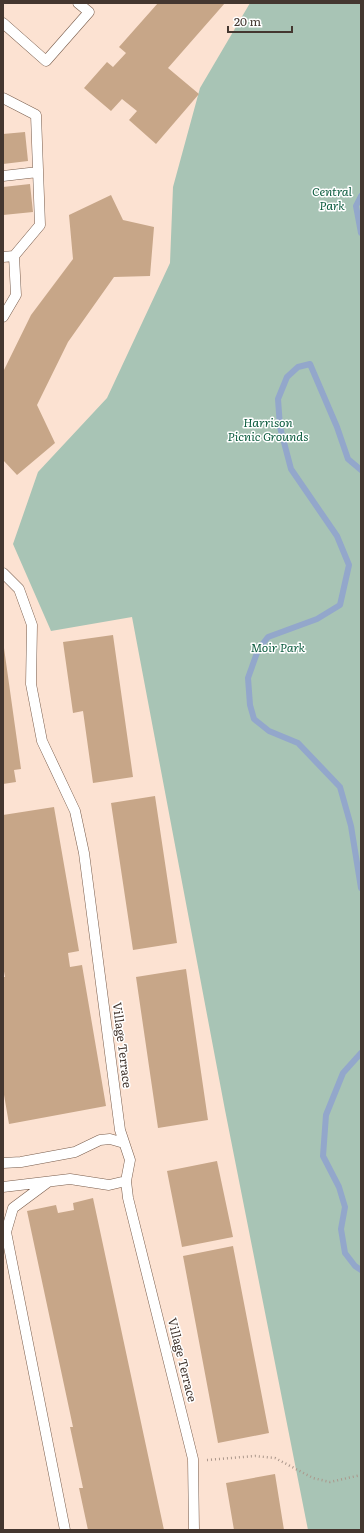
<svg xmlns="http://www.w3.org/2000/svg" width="364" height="1533" viewBox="0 0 364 1533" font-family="Literata,serif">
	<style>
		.green { fill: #a8c4b5 }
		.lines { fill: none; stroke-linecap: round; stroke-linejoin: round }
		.stream { stroke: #93a7cb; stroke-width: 6 }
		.building { fill: #c7a688 }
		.service-casing { stroke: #795d4c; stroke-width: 11 }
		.path { stroke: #ab978b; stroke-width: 2.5; stroke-dasharray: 1 3; stroke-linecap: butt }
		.service { stroke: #fff; stroke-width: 10 }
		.labels { text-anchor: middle; stroke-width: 3; stroke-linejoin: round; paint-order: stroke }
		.park-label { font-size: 12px; font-style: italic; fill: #0e5d40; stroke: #fff }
		.street-label { font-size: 12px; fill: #443730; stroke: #fff }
	</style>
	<rect width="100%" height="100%" fill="#fce2d2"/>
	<path class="green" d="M250 3H361V1530H308L225 1110 132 617 51 631 13 544 38 472 107 398 170 263 173 187 200 88Z"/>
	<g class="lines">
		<path class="stream" d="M361 196 356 206 361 233
			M361 470 348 459 337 427 310 364 298 367 287 377 278 399 280 427 291 469 337 536 349 565 340 605 317 619 268 637 258 650 248 678 250 705 254 719 269 731 298 743 340 787 351 826 361 888
			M361 1053 343 1073 326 1115 323 1156 339 1187 345 1207 341 1229 345 1253 355 1266 361 1270"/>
	</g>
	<path class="building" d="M158 3H225L168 68 199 94 156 144 129 120 137 111 122 99 111 111 84 88 107 62 113 67 126 53 119 47Z
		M25 132 28 161 3 164V134Z
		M30 184 33 212 3 215V187Z
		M111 195 123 220 154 227 150 276 114 277 68 342 37 405 55 443 17 475 3 460V372L31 315 73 259 69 215Z
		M113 635 133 777 93 783 83 711 73 713 63 642Z
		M3 641 21 769 14 770 16 782 3 784Z
		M155 796 177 943 133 950 111 803Z
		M54 807 79 951 68 953 70 967 82 965 106 1106 9 1124 3 1089V977H5L3 966V815Z
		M186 969 208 1120 158 1128 136 977Z
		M217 1161 233 1237 182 1247 167 1171Z
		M93 1198 164 1530H88L79 1488H83L70 1427H73L27 1211 56 1205 58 1213 74 1210 73 1203Z
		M233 1246 269 1433 218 1443 183 1256Z
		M275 1474 284 1530H234L226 1483Z"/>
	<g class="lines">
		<defs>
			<path id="service" d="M3 23 46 61 89 12 78 3
				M3 98 36 115 40 225 14 256
				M3 176 38 172
				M3 257 14 256 16 295 3 317
				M3 573 19 589 32 625 31 684 42 741 75 811 84 853 120 1130 130 1160 126 1181 128 1198 193 1459 194 1530
				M3 1163 21 1162 75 1152 100 1140 110 1139 124 1143
				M48 1182 13 1208 6 1232 65 1530
				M3 1187 70 1179 109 1185 126 1181"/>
		</defs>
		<use href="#service" class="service-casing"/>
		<path class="path" d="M207 1460 255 1456 275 1458 313 1478 330 1482 361 1475"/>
		<use href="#service" class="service"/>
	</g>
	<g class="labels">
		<g class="park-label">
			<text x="332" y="196">Central<tspan x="332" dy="14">Park</tspan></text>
			<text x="268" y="427">Harrison<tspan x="268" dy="14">Picnic Grounds</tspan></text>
			<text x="278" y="652">Moir Park</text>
		</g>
		<g class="street-label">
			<text transform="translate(122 1045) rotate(83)" y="4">Village Terrace</text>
			<text transform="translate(182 1360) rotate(76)" y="4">Village Terrace</text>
		</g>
	</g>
	<rect width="364" height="1533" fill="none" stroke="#443730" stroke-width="8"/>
	<path d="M228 26v6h64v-6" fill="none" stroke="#443730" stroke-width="2"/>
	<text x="234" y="26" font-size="12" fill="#443730" stroke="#ffffff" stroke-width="3" paint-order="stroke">20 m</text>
</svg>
